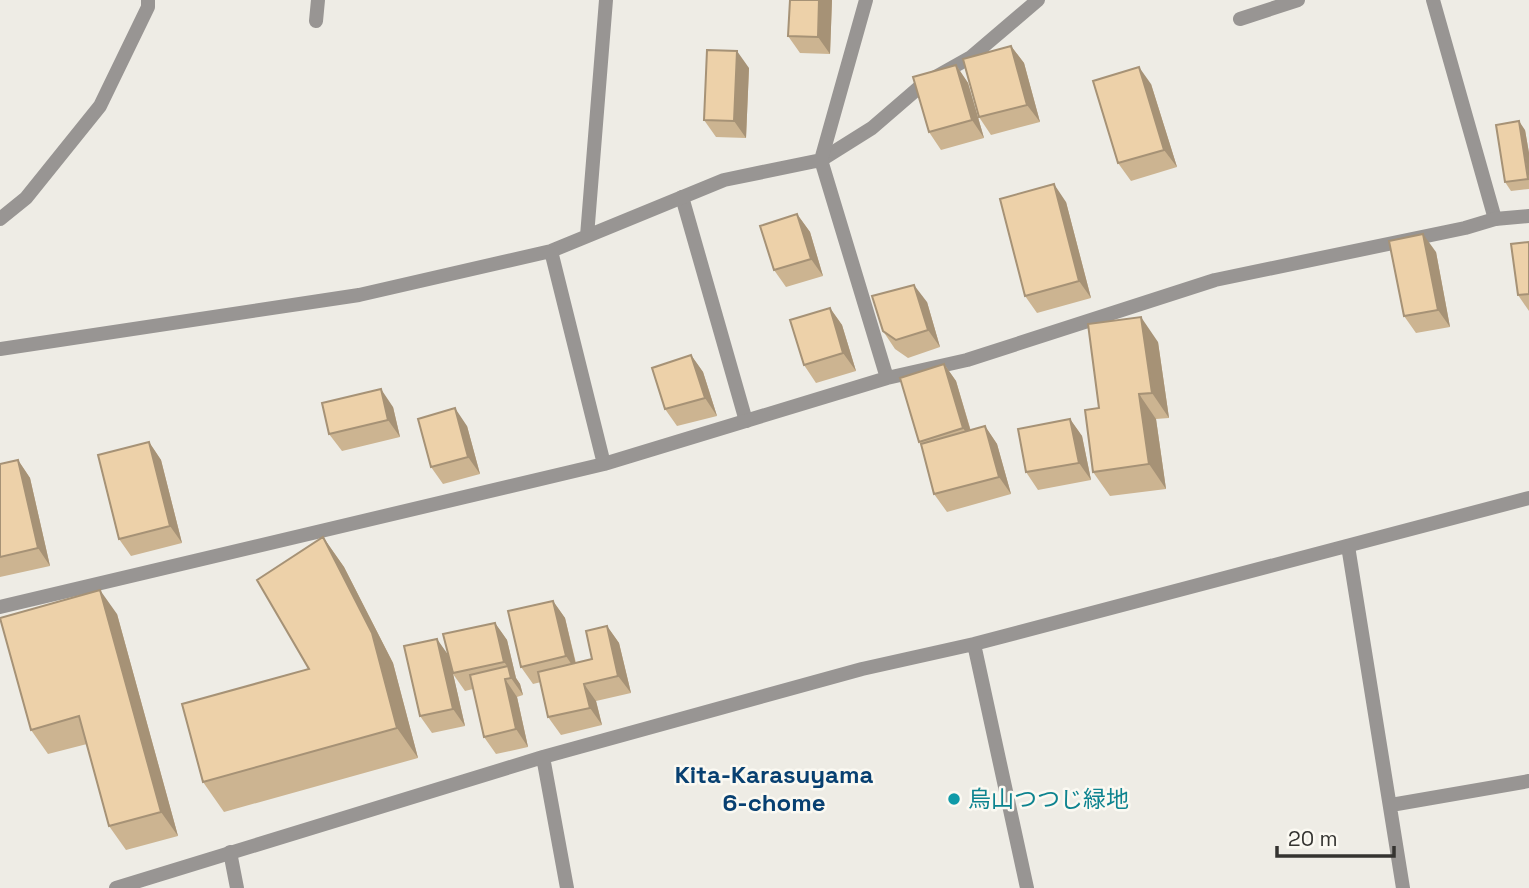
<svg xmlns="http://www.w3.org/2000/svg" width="1529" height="888" viewBox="0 0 1529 888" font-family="'Space Grotesk','Noto Sans JP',sans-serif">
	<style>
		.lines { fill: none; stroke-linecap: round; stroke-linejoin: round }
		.service { stroke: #989593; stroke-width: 14 }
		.minor { stroke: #989593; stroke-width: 14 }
		.wall { fill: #ccb491 }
		.shaded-wall { fill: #a69276 }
		.building { fill: #edd1a9; stroke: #a69276; stroke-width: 2 }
		.culture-dot { fill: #0f9aa8; stroke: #fbf9f2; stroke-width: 2.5 }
		.labels { text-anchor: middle; stroke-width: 5; stroke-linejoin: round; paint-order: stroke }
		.culture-label { font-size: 23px; fill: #0d838f; stroke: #fbf9f2; text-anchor: start }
		.neighbourhood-label { font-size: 24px; font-weight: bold; fill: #084071; stroke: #fbf9f2 }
	</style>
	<rect width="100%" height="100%" fill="#eeece5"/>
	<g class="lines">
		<path class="service" d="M1433 0 1495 219
			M1240 19 1298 0
			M316 21 318 0
			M821 160 872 128 923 84 971 57 1038 0
			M682 197 746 421
			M230 852 237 888"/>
		<path class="minor" d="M866 0 821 160 887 378
			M0 219 26 198 100 106 148 7V0
			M587 236 606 0
			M551 251 604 464
			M0 349 359 295 551 251 724 180 821 160
			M1348 546 1403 888
			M0 607 604 464 887 378 967 360 1215 280 1465 228 1495 219 1529 216
			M974 644 1027 888
			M543 757 567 888
			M1391 805 1529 781
			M116 888 543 757 862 669 974 644 1529 498"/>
	</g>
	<path class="wall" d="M832 0 830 54 800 53 788 36Z
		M1011 46 1024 63 1040 122 991 135 979 117Z
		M956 65 968 83 984 138 941 150 929 132Z
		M749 68 746 138 716 137 704 120Z
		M1151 84 1177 167 1131 181 1118 163Z
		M1525 130 1529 153V189L1511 191 1505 182Z
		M1066 202 1091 298 1037 313 1025 296Z
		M797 214 810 232 823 276 786 287 774 270Z
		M1529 242V311L1518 295Z
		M1436 252 1450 327 1416 333 1404 316Z
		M927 302 940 347 908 358 895 349 883 331Z
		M830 308 842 325 856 371 816 383 804 365Z
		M1158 342 1169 418 1156 419 1166 489 1110 496 1093 472 1099 408Z
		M691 355 703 372 717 416 677 426 665 409Z
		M944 364 956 381 971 431 985 426 997 444 1011 494 947 512 934 494 921 445 919 442Z
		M393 407 400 437 342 451 329 434Z
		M1070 419 1082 436 1091 480 1038 490 1026 472Z
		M467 426 480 474 443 484 431 467Z
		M149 442 161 460 182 543 131 556 119 539Z
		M18 460 30 478 50 566 0 577V464Z
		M323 537 344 567 393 663 418 758 224 812 203 782 309 669Z
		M553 601 565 618 576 663 592 659 607 626 619 643 631 693 596 701 602 725 561 735 548 717 541 682 533 684 521 667Z
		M117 614 178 836 126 850 109 826 87 744 48 754 31 730Z
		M495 623 507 640 516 678 520 684 523 695 517 697 528 747 496 754 484 737 473 689 465 691 453 674 465 726 432 733 420 716 437 639 448 656Z"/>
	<path class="shaded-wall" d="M819 0H832L830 54 818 37Z
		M1011 46 1024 63 1040 122 1027 105Z
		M737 51 749 68 746 138 734 121Z
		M956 65 968 83 984 138 972 120Z
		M1139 67 1151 84 1177 167 1164 150Z
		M1519 121 1525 130 1529 153V180Z
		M1054 184 1066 202 1091 298 1079 281Z
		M797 214 810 232 823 276 811 259Z
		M1423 234 1436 252 1450 327 1438 310Z
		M914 285 927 302 940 347 928 330Z
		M830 308 842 325 856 371 843 353Z
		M1141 317 1158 342 1169 418 1152 393Z
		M691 355 703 372 717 416 705 398Z
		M944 364 956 381 975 446 963 428Z
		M381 389 393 407 400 437 388 420Z
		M1139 394 1156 419 1166 489 1149 464Z
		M455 408 467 426 480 474 468 457Z
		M1070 419 1082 436 1091 480 1079 463Z
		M985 426 997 444 1011 494 999 477Z
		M149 442 161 460 182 543 170 526Z
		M18 460 30 478 50 566 38 548Z
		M323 537 344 567 393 663 418 758 397 728Z
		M100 590 117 614 178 836 161 812Z
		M553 601 565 618 578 674 566 656Z
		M495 623 507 640 516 678 520 684 523 695 511 678 508 667 504 662Z
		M607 626 619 643 631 693 618 676Z
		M437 639 449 656 465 726 453 709Z
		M505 679 517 697 528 747 516 729Z
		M584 684 596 701 602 725 590 708Z"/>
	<path class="building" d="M790 0H819L818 37 788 36Z
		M1011 46 1027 105 979 117 963 59Z
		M707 50 737 51 734 121 704 120Z
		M956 65 972 120 929 132 913 77Z
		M1139 67 1164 150 1118 163 1093 81Z
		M1519 121 1528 179 1505 182 1496 125Z
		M1054 184 1079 281 1025 296 1000 199Z
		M797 214 811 259 774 270 760 226Z
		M1423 234 1438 310 1404 316 1389 241Z
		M1529 242V294L1518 295 1511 244Z
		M914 285 928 330 896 340 883 331 872 296Z
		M830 308 843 353 804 365 790 320Z
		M1141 317 1152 393 1139 394 1149 464 1093 472 1085 410 1099 408 1088 324Z
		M691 355 705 398 665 409 652 368Z
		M944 364 963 428 919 442 900 378Z
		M381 389 388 420 329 434 322 403Z
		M455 408 468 457 431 467 418 419Z
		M1070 419 1079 463 1026 472 1018 429Z
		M985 426 999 477 934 494 921 444Z
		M149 442 170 526 119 539 98 455Z
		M18 460 38 548 0 557V464Z
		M323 537 372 633 397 728 203 782 182 704 309 669 257 580Z
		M100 590 161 812 109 826 79 716 31 730 0 618Z
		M553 601 566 656 521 667 508 611Z
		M495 623 504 662 453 673 443 634Z
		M607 626 618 676 584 684 590 708 548 717 538 672 592 659 586 631Z
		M437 639 453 709 420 716 404 646Z
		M508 666 511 678 505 679 516 729 484 737 470 675Z"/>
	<circle class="culture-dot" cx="954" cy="799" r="7"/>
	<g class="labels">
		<g class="culture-label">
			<text x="968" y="807">烏山つつじ緑地</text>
		</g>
		<g class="neighbourhood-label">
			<text x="774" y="783">Kita-Karasuyama<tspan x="774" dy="28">6-chome</tspan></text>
		</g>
	</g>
	<path d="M1277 846v10h117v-10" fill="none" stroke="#343330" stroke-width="3.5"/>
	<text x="1288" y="846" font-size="21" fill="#343330" stroke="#fbf9f2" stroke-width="5" paint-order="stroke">20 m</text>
</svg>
